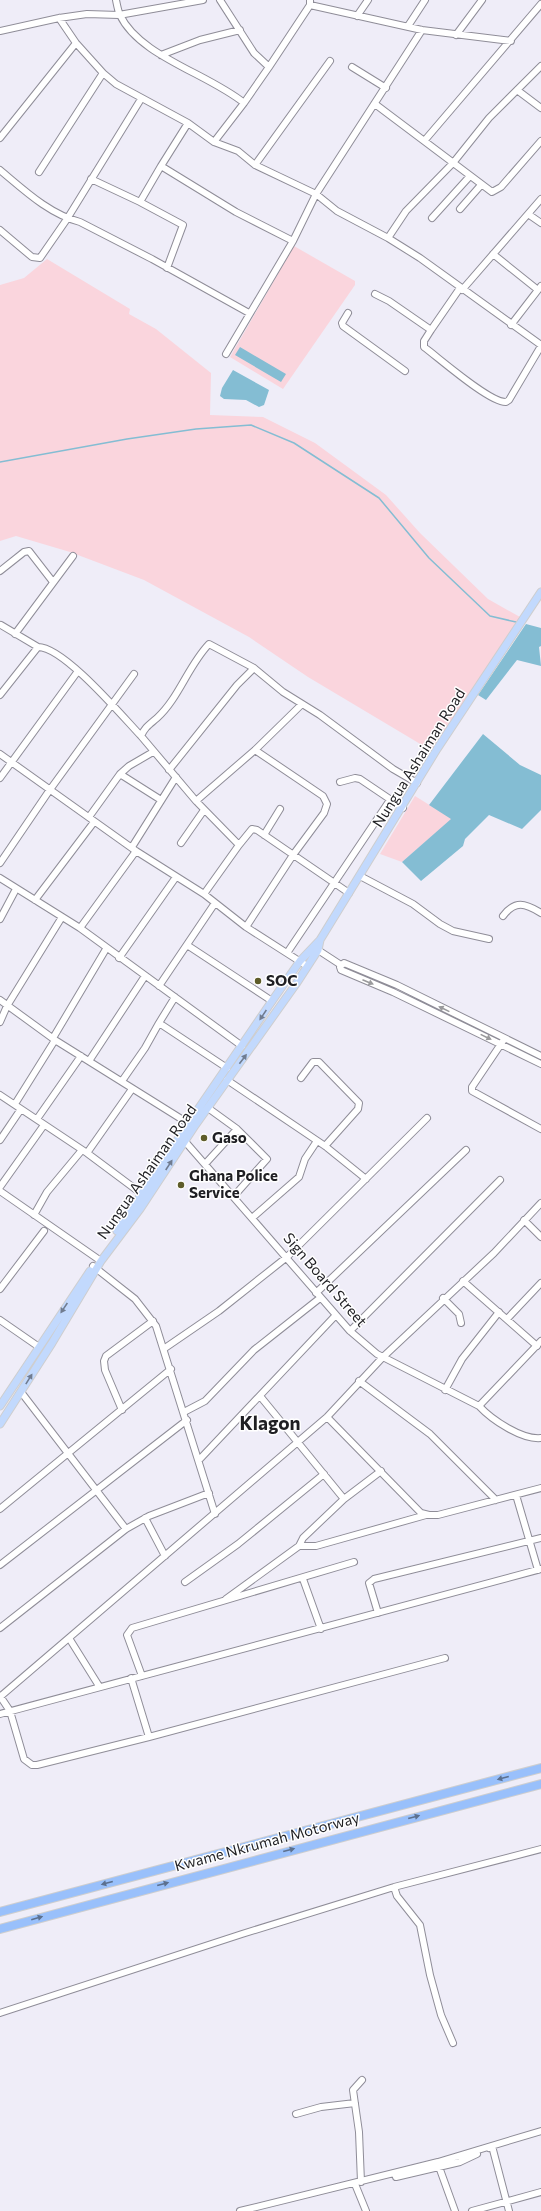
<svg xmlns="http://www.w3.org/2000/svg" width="541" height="2211" viewBox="0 0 541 2211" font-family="Commissioner,sans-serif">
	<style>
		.green { fill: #fad5dd }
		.water { fill: #84bdd3 }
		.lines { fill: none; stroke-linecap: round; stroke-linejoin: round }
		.stream { stroke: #84bdd3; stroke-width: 1.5 }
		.minor-casing { stroke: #8f8d98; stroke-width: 8 }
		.major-casing { stroke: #cececf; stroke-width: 9 }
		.highway-casing { stroke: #cececf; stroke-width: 10 }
		.minor { stroke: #fff; stroke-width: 6 }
		.major { stroke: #c2d9fd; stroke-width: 7 }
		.highway { stroke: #99c0fb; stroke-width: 8 }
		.oneway { fill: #9a9a9c }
		.oneway2 { fill: #707c90 }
		.oneway3 { fill: #5c708f }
		.poi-dot { fill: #5e5c29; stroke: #fff; stroke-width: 1.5 }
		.labels { text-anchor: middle; stroke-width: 3; stroke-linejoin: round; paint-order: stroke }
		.street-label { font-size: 15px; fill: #1f1f23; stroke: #fff }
		.poi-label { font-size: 15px; font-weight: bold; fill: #1f1f23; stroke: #fff; text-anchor: start }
		.district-label { font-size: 19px; font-weight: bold; fill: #1f1f23; stroke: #fff }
	</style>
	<rect width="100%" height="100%" fill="#efedf8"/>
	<path class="green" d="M294 246 355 281V285L283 389 230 357Z
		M47 259 130 309 129 314 156 329 211 373 210 415 263 417 315 443 386 495 420 533 488 599 520 617 432 751 308 677 249 637 144 580 70 552 16 536 0 541V285L24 278Z
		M415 796 452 819 402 862 380 854Z"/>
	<path class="water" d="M240 347 286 374 281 382 235 355Z
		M233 370 269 390 264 405 259 407 246 400 224 399 220 396 222 388Z
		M526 624 541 628V646L539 647 541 666 517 660 486 700 478 695Z
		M483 734 520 765 541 775V810L522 829 489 815 465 839 463 846 421 881 402 862 451 819 429 805Z"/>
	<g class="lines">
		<path class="stream" d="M0 462 127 439 196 429 251 425 294 443 379 498 429 558 490 616 516 622"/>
		<defs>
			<path id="minor" d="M116 0C117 5 118 11 120 15 139 56 209 74 244 103L214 142
				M220 0 254 53 269 67 310 5V0
				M310 5 422 30 511 41
				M357 16 368 0
				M59 18 76 43 103 73 116 84 188 123 214 142 238 151 255 165 316 194 337 211 388 238 420 258 541 345
				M408 26 425 0
				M0 31 59 18 87 14 119 15 203 0
				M456 35 482 0
				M161 55 200 40 240 30
				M352 67 386 88
				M517 90 541 108
				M244 103 269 67
				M375 104 492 192 501 187 541 141
				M0 138 76 43
				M425 140 541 4
				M255 165 330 61
				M161 166 188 123
				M0 170C24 190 49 214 80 222L152 259 249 313
				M39 172 103 73
				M91 179 140 202 161 166 236 212 293 241
				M140 202 183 225 167 268
				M460 209 481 185
				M528 214 541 223
				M432 218 470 176
				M0 230 32 257 40 258 67 219 141 99
				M388 238 406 211 453 163 489 118 541 66
				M493 254 538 290
				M462 290 541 199
				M375 294 389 301 431 330 424 341V347C439 358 490 403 506 402L509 400 541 346
				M348 313 342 323 343 326 405 371
				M511 325 541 286
				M431 330 460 288
				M226 354 293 241 316 194 422 30
				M0 571 24 552 29 551 53 582
				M1 625 38 647
				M15 634 73 556
				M0 695 38 647C64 647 122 716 141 736
				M0 754 136 851 204 894 246 927 307 966
				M169 770 237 685 254 668 283 692 320 715 393 769 417 783
				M120 774 161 800
				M0 778 78 671
				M340 782 355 778 360 779 403 808
				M196 801 141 736C145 727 149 725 157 718 179 698 188 666 209 644L254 668
				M89 817 120 774 129 766 153 752
				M264 835 280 809
				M181 843 204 810
				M239 845 252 829 257 830 349 893
				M132 847 176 777
				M0 863 49 791 134 674
				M360 876 413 904 440 924 453 931 489 939
				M0 878 80 928 242 1046
				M204 894 239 845 196 801 255 750 301 705
				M35 900 94 822
				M503 916C515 900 525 903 541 913
				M0 919 16 889
				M246 927 293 855 324 813 327 804 323 796 255 750
				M80 928 136 851
				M187 945 272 1001
				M318 950 341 965
				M287 953 390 800
				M119 958 176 877
				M159 986 215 903
				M0 1000 55 1040 191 1125
				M0 1022 7 1006 62 917
				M159 1023 175 997
				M53 1038 106 949
				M503 1041 472 1087V1091L541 1129
				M541 1056 397 985 344 963 340 967 341 970 393 992 541 1064
				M89 1061 145 976
				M301 1078 313 1062H319L359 1103 358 1109 325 1146
				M227 1080 325 1146 366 1179
				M122 1081 145 1048 159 1023 227 1068
				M0 1095 87 1153 142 1194
				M15 1104 55 1040
				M208 1108 237 1129 267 1159 234 1196
				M37 1119 81 1056
				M182 1138 350 1331 377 1354 479 1406C492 1420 522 1440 541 1438
				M0 1140 21 1109
				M87 1153 132 1089
				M206 1163 237 1129
				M0 1187 44 1125
				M0 1191 98 1259
				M34 1215 47 1192 82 1150
				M252 1218 299 1177 305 1159 317 1141
				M524 1220 541 1237
				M93 1266 135 1299 156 1326 215 1514
				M463 1281 537 1346
				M0 1289 44 1231
				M316 1293 466 1150
				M443 1298 459 1314 461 1323
				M507 1319 541 1283
				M0 1320 39 1347
				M350 1331 500 1180
				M165 1348 219 1311 287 1257 427 1118
				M359 1381 430 1434 496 1500
				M445 1390 462 1359 499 1312
				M21 1392 126 1529
				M260 1396 344 1499
				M479 1406 541 1341
				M122 1410 105 1370 104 1361 106 1356 153 1321
				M184 1412 205 1401 254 1350 320 1298
				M327 1417 421 1513 429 1515H438L541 1488
				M199 1460 335 1316
				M516 1495 538 1570
				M0 1509 171 1369
				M145 1518 165 1556
				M299 1546H316L426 1515
				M0 1565 187 1420
				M303 1579 321 1629
				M185 1582 238 1544 324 1474
				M226 1599 299 1546 303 1538 344 1499 381 1471
				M378 1613 369 1583 374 1579 541 1538
				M0 1628 126 1529 149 1516 209 1493
				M69 1638 99 1686
				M142 1676 127 1635 132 1628 354 1562
				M131 1678 149 1737
				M0 1696 10 1711 24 1759 32 1765H37L149 1737 445 1658
				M1 1696 327 1417 383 1357 494 1253 541 1203
				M0 1714 541 1569
				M394 1887 397 1896 420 1925 430 1975 441 2015 453 2043
				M0 2013 242 1934 394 1887 541 1849
				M296 2114 321 2107 355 2103
				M489 2148 492 2146 509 2211
				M438 2164 455 2211
				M396 2177 460 2162 477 2154
				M361 2182 359 2132 353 2090 362 2080
				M355 2184 366 2211
				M240 2211 438 2162 541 2131
				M472 2211 541 2192"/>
			<path id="major" d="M117 1231 188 1124 272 1001 300 961 320 940
				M0 1406 90 1271
				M0 1424 52 1343 101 1261 140 1209 194 1127 296 984 318 950 320 940 437 749 541 592"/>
			<path id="highway" d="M0 1912 541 1768
				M0 1929 541 1784"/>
		</defs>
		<use href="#minor" class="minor-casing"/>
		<use href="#major" class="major-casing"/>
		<use href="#highway" class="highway-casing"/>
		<use href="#minor" class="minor"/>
		<use href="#major" class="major"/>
		<use href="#highway" class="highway"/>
	</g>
	<defs><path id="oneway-solid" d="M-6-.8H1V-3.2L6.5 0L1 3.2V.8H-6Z"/></defs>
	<g class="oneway">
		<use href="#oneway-solid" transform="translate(368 982) rotate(23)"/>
		<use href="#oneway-solid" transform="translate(444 1009) rotate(-154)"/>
		<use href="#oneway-solid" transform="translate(486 1037) rotate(26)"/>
	</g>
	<g class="oneway2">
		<use href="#oneway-solid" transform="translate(263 1015) rotate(124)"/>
		<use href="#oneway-solid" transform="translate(243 1059) rotate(-53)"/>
		<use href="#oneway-solid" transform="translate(169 1165) rotate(-57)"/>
		<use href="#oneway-solid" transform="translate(64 1308) rotate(124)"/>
		<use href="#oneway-solid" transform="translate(29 1379) rotate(-58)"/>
	</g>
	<g class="oneway3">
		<use href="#oneway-solid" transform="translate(503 1778) rotate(165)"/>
		<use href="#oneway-solid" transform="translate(414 1817) rotate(-15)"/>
		<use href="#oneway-solid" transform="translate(289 1850) rotate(-15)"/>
		<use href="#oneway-solid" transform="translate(107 1883) rotate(165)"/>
		<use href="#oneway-solid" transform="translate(163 1884) rotate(-15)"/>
		<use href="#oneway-solid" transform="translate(37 1918) rotate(-16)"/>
	</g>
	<g class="poi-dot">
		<circle cx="258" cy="981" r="4"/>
		<circle cx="204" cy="1138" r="4"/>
		<circle cx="181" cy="1185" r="4"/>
	</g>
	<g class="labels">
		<g class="street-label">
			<text transform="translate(419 758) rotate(-58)" y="5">Nungua Ashaiman Road</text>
			<text transform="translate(147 1172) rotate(-55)" y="5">Nungua Ashaiman Road</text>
			<text transform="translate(325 1280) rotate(49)" y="5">Sign Board Street</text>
			<text transform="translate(267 1842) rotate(-15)" y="5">Kwame Nkrumah Motorway</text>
		</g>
		<g class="poi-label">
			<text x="266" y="986">SOC</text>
			<text x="212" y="1143">Gaso</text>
			<text x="189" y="1181">Ghana Police<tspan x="189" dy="17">Service</tspan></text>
		</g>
		<g class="district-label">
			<text x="270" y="1430">Klagon</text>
		</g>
	</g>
</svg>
